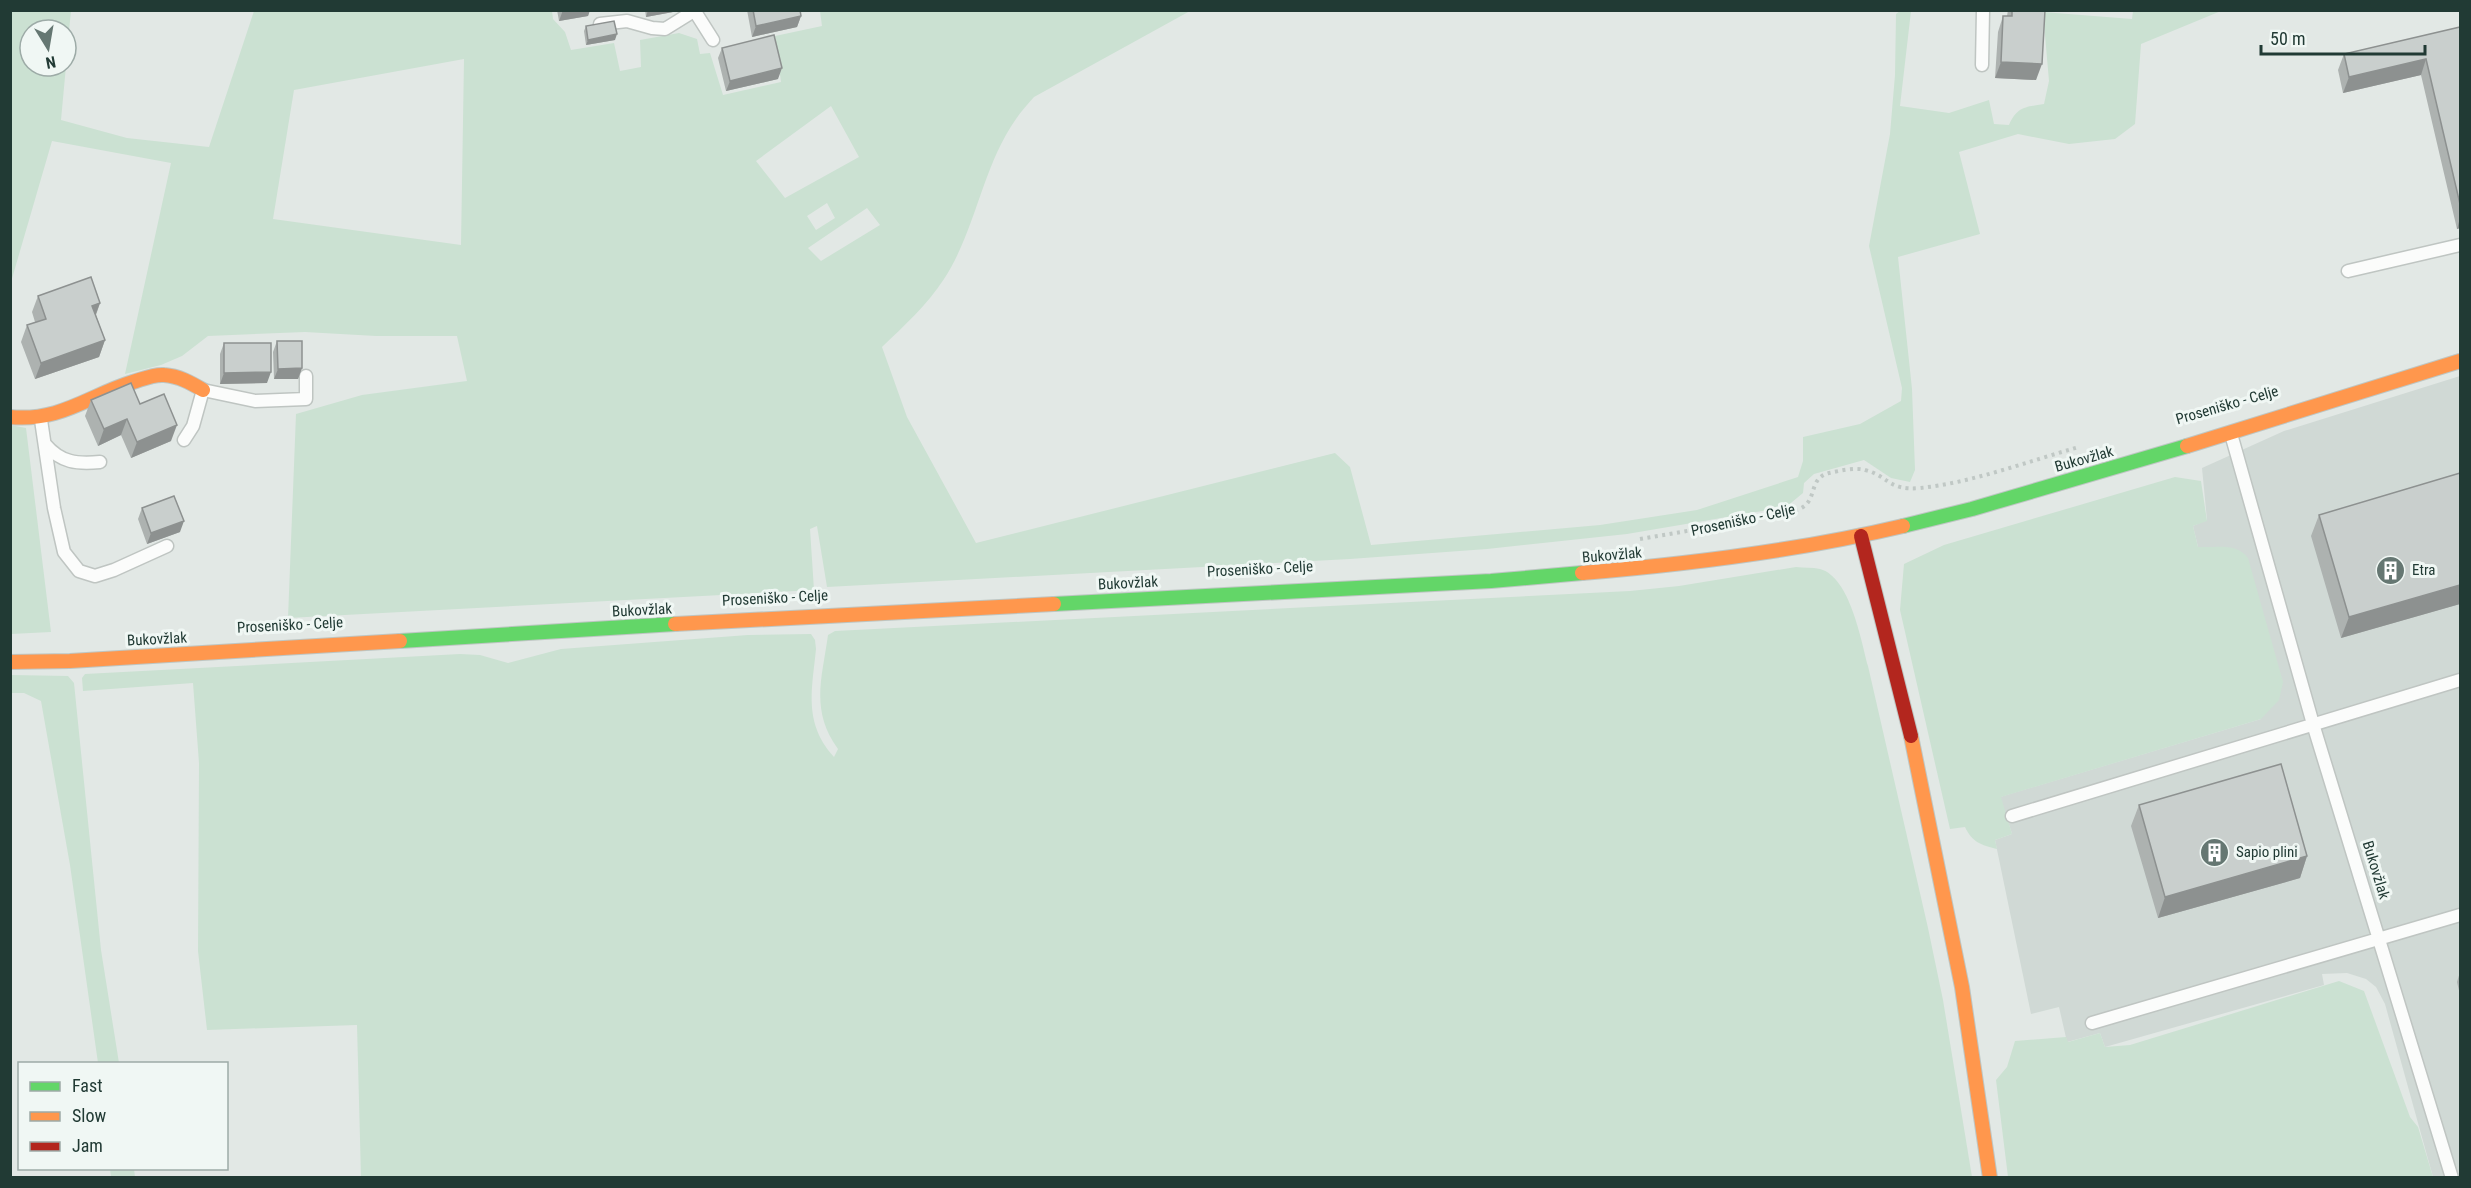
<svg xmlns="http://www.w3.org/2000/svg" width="2471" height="1188" viewBox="0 0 2471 1188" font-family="'Roboto Condensed',sans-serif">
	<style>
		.built { fill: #d0d9d5 }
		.green { fill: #cbe1d2; fill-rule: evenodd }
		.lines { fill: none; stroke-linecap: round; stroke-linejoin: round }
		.lane-casing { stroke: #bfc5c2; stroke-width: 15 }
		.fast-casing { stroke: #bec6c3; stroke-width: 16 }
		.slow-casing { stroke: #bec6c3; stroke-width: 16 }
		.jam-casing { stroke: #bec6c3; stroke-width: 16 }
		.path { stroke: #c0c8c5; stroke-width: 4; stroke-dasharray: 3 4.5; stroke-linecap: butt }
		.lane { stroke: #fbfcfb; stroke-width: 12 }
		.fast { stroke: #63d668; stroke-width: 14 }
		.slow { stroke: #ff974d; stroke-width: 14 }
		.jam { stroke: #b3261e; stroke-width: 14 }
		.wall { fill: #adb2b0 }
		.shaded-wall { fill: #8d9190 }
		.building { fill: #c9cfcd; stroke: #8d9190; stroke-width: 1.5 }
		.labels { text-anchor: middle; stroke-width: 6; stroke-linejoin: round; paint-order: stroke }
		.street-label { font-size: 15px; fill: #213a34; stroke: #f0f7f4 }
		.poi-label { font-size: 15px; fill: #213a34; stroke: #f0f7f4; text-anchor: start }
	</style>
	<rect width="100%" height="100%" fill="#e2e8e5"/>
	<path class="built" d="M2460 376V1177H2433L2385 1004 2376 987 2366 979 2347 973 2322 974 2324 985 2105 1047 2100 1033 2067 1042 2059 1007 2031 1014 1995 840 2012 834 2000 797 2261 719 2208 547H2198L2193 526 2207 520 2202 468 2284 431Z"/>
	<path class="green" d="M11 11H71L66 61V30H30V66H66L61 120 127 138 209 147 254 11H552L553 19 565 32 571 50 614 43 620 71 641 67 640 40 679 33 697 39 700 54 710 53 723 95 781 82 775 36 822 26 820 11H1190L1034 97C1028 104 1021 111 1016 119 982 167 976 230 944 279 927 305 904 326 882 347L907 417 976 543 1335 453 1350 467 1371 545 1600 525 1697 510 1798 477 1803 461V437L1860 424 1901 401 1902 388 1869 246 1890 134 1895 75 1896 14 1900 11H1911L1900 106 1949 113 1989 100 1994 124 2009 125C2017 107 2025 107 2044 104L2049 81 2043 12 2132 19 2133 11H2221L2141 44 2135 124 2115 139 2069 144 2018 134 1959 152 1980 234 1898 257 1912 389 1915 470 1910 482 1891 478 1864 460 1814 474 1804 483 1803 493 1786 507 1627 534 1487 549 1350 559 827 587 817 526 810 529 814 590 288 618 296 414 362 395 467 381 457 336H376L305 332 208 336 182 356 161 365 125 374 171 163 52 141 11 282ZM464 59 461 245 273 219 294 90ZM831 106 859 157 785 198 756 161ZM827 203 835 218 816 230 807 216ZM867 208 880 225 821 261 808 248Z
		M10 425 26 428 51 632 11 634Z
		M2175 477 2201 481 2207 521 2193 526 2198 547C2216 548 2236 542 2248 558L2283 682 2279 700 2261 719 2001 797 2012 834 1995 840 1997 849C1981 845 1972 842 1965 827L1950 829 1900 610 1904 564 1944 545Z
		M1796 567C1804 568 1812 567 1820 569 1850 577 1861 640 1868 666L1928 928 1943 1000 1972 1177H361L357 1025 207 1030 198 951 199 763 193 683 83 691 82 678 85 674 460 654 480 655 508 663 561 649 748 635 811 634 815 640 816 649C812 690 803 723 834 757L838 749C810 710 822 679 828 635L835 631 1630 591 1679 586Z
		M11 675 68 676 74 683 101 950 119 1063H98L70 865 41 701 24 693H11Z
		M2339 981 2364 991 2410 1117 2418 1127 2433 1177H2008L1996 1080 2007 1067 2015 1041 2066 1037 2068 1042 2100 1033 2105 1047 2130 1045Z
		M110 1169H134L135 1177H111Z"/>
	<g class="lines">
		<defs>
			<path id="lane" d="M694 10 713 40
				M600 24 627 21 652 28 665 29 694 11
				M1982 65 1983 10
				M2348 271 2460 245
				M41 420 54 508 64 552 79 571 95 576 114 570 167 546
				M2231 434 2313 724 2452 1178
				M184 440 193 426 203 390 255 401 306 399V376
				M45 444C61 463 77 464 100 462
				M2012 816 2460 680
				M2092 1023 2460 915"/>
			<path id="fast" d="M1903 526 1972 509 2187 446
				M1054 604 1491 581 1582 573
				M400 641 675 624"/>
			<path id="slow" d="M10 417C60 422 88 396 133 382 143 379 154 374 164 375 179 376 191 383 203 390
				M2187 446 2460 361
				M1582 573C1690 564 1798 551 1903 526
				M675 624 1054 604
				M10 662 70 661 400 641
				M1911 736 1962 987 1990 1178"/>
			<path id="jam" d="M1861 536 1911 736"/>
		</defs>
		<use href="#lane" class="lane-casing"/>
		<use href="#fast" class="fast-casing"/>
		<use href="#slow" class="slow-casing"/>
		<use href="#jam" class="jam-casing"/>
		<path class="path" d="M1640 539 1786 514C1791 512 1798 510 1803 507 1817 498 1809 478 1829 473 1839 471 1855 467 1865 470 1889 476 1888 491 1920 488 1971 483 2029 461 2079 447"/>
		<use href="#lane" class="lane"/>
		<use href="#fast" class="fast"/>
		<use href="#slow" class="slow"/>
		<use href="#jam" class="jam"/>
	</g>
	<path class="wall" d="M557 10H590L588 16 559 21Z
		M645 10H674L673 12 646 17Z
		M747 10H800L801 16 797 27 752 37Z
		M2008 10H2045L2036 80 1995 78 1998 32 2003 16H2007Z
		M586 26 615 40 586 45 584 31Z
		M2460 27V228L2457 229 2421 75 2343 93 2338 70 2344 54Z
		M722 48 778 79 726 91 718 58Z
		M38 296 100 303 96 315 105 340 99 357 35 379 21 342 27 325 35 322 32 312Z
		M277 341 302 368 298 379H274L273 352Z
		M224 343 267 383 220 384V354Z
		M91 400 140 404 171 441 131 458 121 435 98 446 85 416Z
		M2460 473V604L2341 638 2311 536 2319 515Z
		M142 508 180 532 147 544 138 519Z
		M2139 805 2307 856 2300 878 2158 918 2131 826Z
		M2460 972V995L2457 982Z"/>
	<path class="shaded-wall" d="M563 10H590L588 16 559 21Z
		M648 10H674L673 12 646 17Z
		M801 16 797 27 752 37 756 26Z
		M617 34 615 40 586 45 588 40Z
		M2426 59 2421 75 2343 93 2349 77Z
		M2001 62 2042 64 2036 80 1995 78Z
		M782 68 778 79 726 91 730 81Z
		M2460 218V228L2457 229Z
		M100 303 94 319 92 306Z
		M105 340 99 357 35 379 41 363Z
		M302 368 298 379H274L278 369Z
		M271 372 267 383 220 384 224 373Z
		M127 419 121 435 98 446 104 429Z
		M177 425 171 441 131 458 137 442Z
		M184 521 180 532 147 544 151 533Z
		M2460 585V604L2341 638 2349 617Z
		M2307 856 2300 878 2158 918 2165 897Z"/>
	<path class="building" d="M753 10H800L801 16 756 26Z
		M2012 10H2045L2042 64 2001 62 2003 16H2012Z
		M614 21 617 34 588 40 586 26Z
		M2460 27V204L2426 59 2349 77 2344 54Z
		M774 35 782 68 730 81 722 48Z
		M91 277 100 303 92 306 105 340 41 363 27 325 46 319 38 296Z
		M277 341H302V368L278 369Z
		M224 343H271V372L224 373Z
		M131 383 140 404 164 394 177 425 137 442 127 419 104 429 91 400Z
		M2460 473V585L2349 617 2319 515Z
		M174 496 184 521 151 533 142 508Z
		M2281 764 2307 856 2165 897 2139 805Z"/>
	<defs>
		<symbol id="building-disc" viewBox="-11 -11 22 22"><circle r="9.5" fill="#657772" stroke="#f0f7f4"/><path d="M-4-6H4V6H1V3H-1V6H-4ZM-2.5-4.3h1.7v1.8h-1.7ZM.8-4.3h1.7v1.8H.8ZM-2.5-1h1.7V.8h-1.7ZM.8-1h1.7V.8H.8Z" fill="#fff"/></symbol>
	</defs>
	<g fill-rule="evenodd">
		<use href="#building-disc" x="2374" y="554" width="33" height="33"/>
		<use href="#building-disc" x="2198" y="836" width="33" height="33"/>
	</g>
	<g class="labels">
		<g class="street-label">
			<text transform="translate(2227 405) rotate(-16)" y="5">Proseniško - Celje</text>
			<text transform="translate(2084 459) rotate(-16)" y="5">Bukovžlak</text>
			<text transform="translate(1743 520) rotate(-12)" y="5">Proseniško - Celje</text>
			<text transform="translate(1612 555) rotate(-5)" y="5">Bukovžlak</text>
			<text transform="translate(1260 569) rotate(-3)" y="5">Proseniško - Celje</text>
			<text transform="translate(1128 583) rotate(-3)" y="5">Bukovžlak</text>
			<text transform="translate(775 598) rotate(-3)" y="5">Proseniško - Celje</text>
			<text transform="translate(642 610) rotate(-3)" y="5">Bukovžlak</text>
			<text transform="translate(290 625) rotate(-3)" y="5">Proseniško - Celje</text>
			<text transform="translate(157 639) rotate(-3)" y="5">Bukovžlak</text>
			<text transform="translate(2376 870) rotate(73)" y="5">Bukovžlak</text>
		</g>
		<g class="poi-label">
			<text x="2412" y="575">Etra</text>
			<text x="2236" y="857">Sapio plini</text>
		</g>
	</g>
	<rect width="2471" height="1188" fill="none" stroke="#213a34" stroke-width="24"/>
	<rect x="18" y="1062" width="210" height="108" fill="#f0f7f4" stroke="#9daba7" stroke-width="1.5"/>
	<rect x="30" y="1082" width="30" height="9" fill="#63d668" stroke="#9daba7" stroke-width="1.5"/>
	<text x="72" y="1092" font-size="18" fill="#213a34">Fast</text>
	<rect x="30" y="1112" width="30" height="9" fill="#ff974d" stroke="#9daba7" stroke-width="1.5"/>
	<text x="72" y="1122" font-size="18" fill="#213a34">Slow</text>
	<rect x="30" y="1142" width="30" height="9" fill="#b3261e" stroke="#9daba7" stroke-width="1.5"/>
	<text x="72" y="1152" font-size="18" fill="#213a34">Jam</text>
	<g transform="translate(48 48) rotate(169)"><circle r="28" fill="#f0f7f4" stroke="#9daba7" stroke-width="1.5"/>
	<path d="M0-4.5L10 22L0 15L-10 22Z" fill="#657772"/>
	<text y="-9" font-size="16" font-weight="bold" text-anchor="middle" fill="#213a34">N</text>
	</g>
	<path d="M2261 45v9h164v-9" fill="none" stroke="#213a34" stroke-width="3"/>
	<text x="2270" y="45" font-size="18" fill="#213a34" stroke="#f0f7f4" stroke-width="4.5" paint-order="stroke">50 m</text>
</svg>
